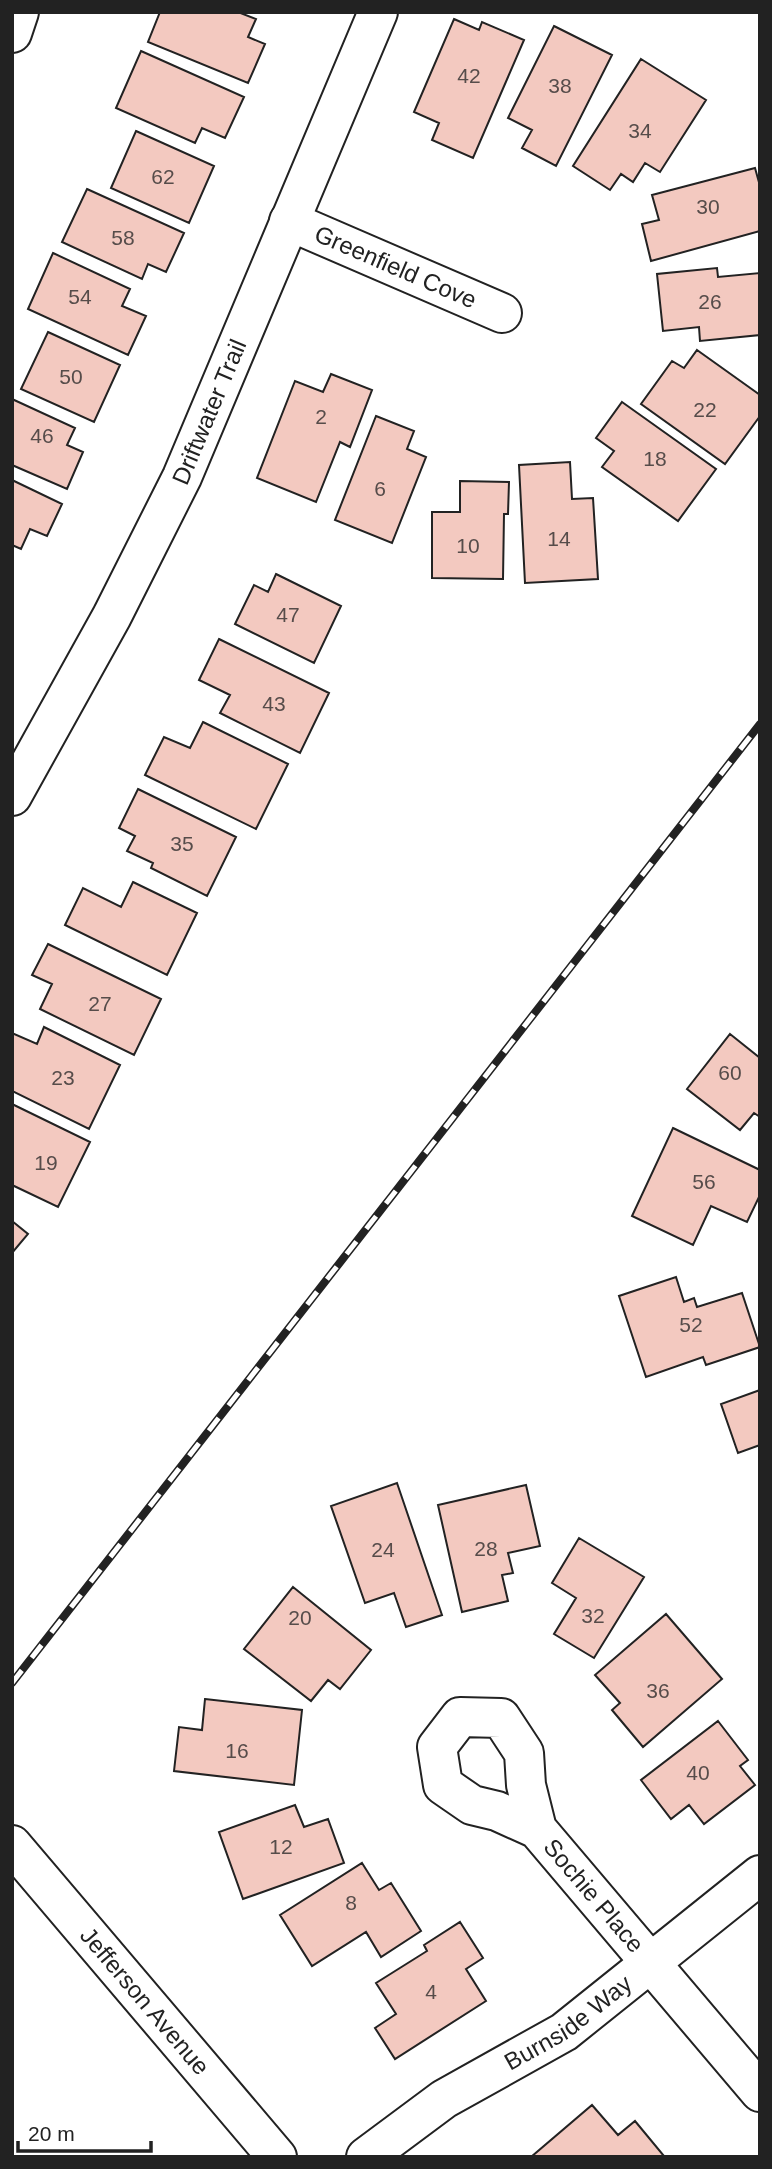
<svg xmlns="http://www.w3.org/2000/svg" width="772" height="2169" viewBox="0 0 772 2169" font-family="Helvetica,sans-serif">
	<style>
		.building { fill: #f3c9c0; stroke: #222; stroke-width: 2 }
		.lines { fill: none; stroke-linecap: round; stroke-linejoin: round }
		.minor-casing { stroke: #222; stroke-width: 42 }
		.minor { stroke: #fff; stroke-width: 38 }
		.rail-casing { stroke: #222; stroke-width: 8 }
		.rail { stroke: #fff; stroke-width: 5; stroke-dasharray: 16; stroke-linecap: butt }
		.labels { text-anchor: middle; stroke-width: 5; stroke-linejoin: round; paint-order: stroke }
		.number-label { font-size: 21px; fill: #564c4a }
		.street-label { font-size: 24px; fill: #222; stroke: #fff }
	</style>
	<rect width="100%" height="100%" fill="#fff"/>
	<path class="building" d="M160 12H238L256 19 248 37 265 44 248 83 148 42Z
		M454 19 479 30 482 22 524 40 473 158 432 140 439 123 414 112Z
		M554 26 612 55 556 166 522 148 532 130 508 118Z
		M141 51 244 97 225 138 202 128 195 143 116 108Z
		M641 59 706 100 660 172 645 163 633 182 621 174 610 190 573 166Z
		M136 131 214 166 189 223 111 188Z
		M755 168 760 186V231L651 261 642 224 659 220 652 195Z
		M87 189 184 233 166 272 148 264 142 279 62 242Z
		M53 253 130 289 122 306 146 316 128 355 28 309Z
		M717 268 718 277 760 273V335L700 341 699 327 663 331 657 274Z
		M48 332 120 365 94 422 21 389Z
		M697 350 760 395V416L725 464 641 404 672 361 684 368Z
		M331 374 372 390 350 447 340 442 316 502 257 478 295 381 323 392Z
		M12 399 75 428 67 445 83 452 67 489 12 465Z
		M622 402 716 469 678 521 602 467 614 451 596 438Z
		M376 416 414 431 407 449 426 457 392 543 335 520Z
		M570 462 572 499 593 498 598 579 525 583 519 465Z
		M12 480 62 504 47 536 30 529 21 549 12 545Z
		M460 481 509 482 508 514H504L503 579 432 578V512H460Z
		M276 574 341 606 314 663 235 624 254 585 268 592Z
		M219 639 329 693 300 753 220 713 230 695 199 680Z
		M203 722 288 764 256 829 145 775 164 737 190 748Z
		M138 789 236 837 207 896 151 868 153 863 127 851 135 836 119 828Z
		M133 882 197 913 167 975 65 925 83 888 121 907Z
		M48 944 161 999 134 1055 40 1009 52 984 32 975Z
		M44 1027 120 1065 89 1129 12 1091V1033L37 1044Z
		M730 1034 760 1058V1117L754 1113 740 1130 687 1089Z
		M12 1104 90 1142 58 1207 12 1185Z
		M673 1128 760 1170V1195L747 1222 711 1206 693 1245 632 1216Z
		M12 1221 28 1234 12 1253Z
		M676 1277 684 1302 694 1298 697 1307 742 1293 760 1347 706 1365 703 1357 646 1377 619 1296Z
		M760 1390V1445L738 1453 721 1404Z
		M397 1483 442 1615 406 1627 394 1593 365 1603 331 1506Z
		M526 1485 540 1546 508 1553 513 1573 502 1575 508 1601 462 1612 438 1505Z
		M579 1538 644 1577 594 1658 554 1634 576 1598 552 1583Z
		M293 1587 371 1650 340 1689 328 1680 311 1701 244 1649Z
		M666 1614 722 1679 643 1747 612 1710 620 1703 595 1675Z
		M205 1699 302 1710 294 1785 174 1771 179 1727 202 1730Z
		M718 1721 748 1760 740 1766 755 1785 704 1824 689 1805 671 1819 641 1780Z
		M295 1805 304 1827 328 1819 344 1863 243 1899 219 1832Z
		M362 1863 379 1890 391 1883 421 1931 381 1957 366 1932 312 1966 280 1915Z
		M460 1922 483 1958 466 1969 486 2001 395 2059 375 2028 396 2014 376 1983 427 1951 424 1945Z
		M592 2105 618 2135 635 2121 664 2156 531 2157Z"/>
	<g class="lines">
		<defs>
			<g id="minor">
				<path d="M12 33 19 12"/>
				<path id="s1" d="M289 221 502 313"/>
				<path id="s2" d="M12 796 112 616 182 477 378 12"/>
				<path id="s3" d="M537 1829 526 1785 524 1753 501 1718 460 1717 437 1747 443 1785 472 1805 497 1811 537 1829 760 2092"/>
				<path id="s4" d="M12 1845 277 2157"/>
				<path id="s5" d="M366 2157 444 2099 564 2032 760 1875"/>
			</g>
		</defs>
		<use href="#minor" class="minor-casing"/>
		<use href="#minor" class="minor"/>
		<defs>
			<path id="rail" d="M12 1683 760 724"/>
		</defs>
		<use href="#rail" class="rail-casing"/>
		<use href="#rail" class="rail"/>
	</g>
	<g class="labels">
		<g class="number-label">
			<text x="469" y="83">42</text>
			<text x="560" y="93">38</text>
			<text x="640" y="138">34</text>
			<text x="163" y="184">62</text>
			<text x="708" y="214">30</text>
			<text x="123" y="245">58</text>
			<text x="80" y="304">54</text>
			<text x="710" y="309">26</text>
			<text x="71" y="384">50</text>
			<text x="705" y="417">22</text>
			<text x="321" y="424">2</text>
			<text x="42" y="443">46</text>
			<text x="655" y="466">18</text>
			<text x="380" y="496">6</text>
			<text x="559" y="546">14</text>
			<text x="468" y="553">10</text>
			<text x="288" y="622">47</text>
			<text x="274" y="711">43</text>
			<text x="182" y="851">35</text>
			<text x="100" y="1011">27</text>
			<text x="730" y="1080">60</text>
			<text x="63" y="1085">23</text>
			<text x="46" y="1170">19</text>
			<text x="704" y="1189">56</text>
			<text x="691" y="1332">52</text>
			<text x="486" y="1556">28</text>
			<text x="383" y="1557">24</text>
			<text x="593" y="1623">32</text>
			<text x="300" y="1625">20</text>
			<text x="658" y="1698">36</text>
			<text x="237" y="1758">16</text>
			<text x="698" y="1780">40</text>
			<text x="281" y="1854">12</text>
			<text x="351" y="1910">8</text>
			<text x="431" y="1999">4</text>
		</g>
		<g class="street-label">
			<text dy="8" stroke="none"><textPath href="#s1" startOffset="116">Greenfield Cove</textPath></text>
			<text dy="8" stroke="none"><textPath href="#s2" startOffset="432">Driftwater Trail</textPath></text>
			<text dy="8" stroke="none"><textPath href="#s3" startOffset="429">Sochie Place</textPath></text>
			<text dy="8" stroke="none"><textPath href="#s4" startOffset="205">Jefferson Avenue</textPath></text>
			<text dy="8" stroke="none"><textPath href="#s5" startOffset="243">Burnside Way</textPath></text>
		</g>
	</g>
	<rect width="772" height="2169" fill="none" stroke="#222222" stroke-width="28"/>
	<path d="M18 2141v10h133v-10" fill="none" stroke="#222222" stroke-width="3.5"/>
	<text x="28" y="2141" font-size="21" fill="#222222" stroke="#ffffff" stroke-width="5" paint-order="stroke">20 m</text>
</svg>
